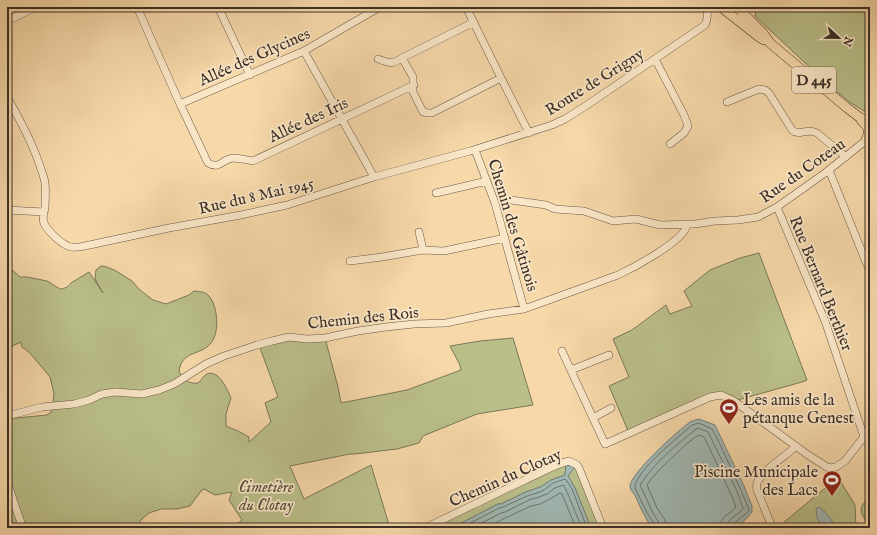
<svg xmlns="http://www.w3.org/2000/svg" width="877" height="535" viewBox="0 0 877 535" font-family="'IM FELL English',serif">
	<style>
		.green { fill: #babf8a; stroke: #7a7759 }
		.water { fill: #a0b8b3; stroke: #78817b }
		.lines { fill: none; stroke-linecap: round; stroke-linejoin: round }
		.shore { stroke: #6e746e; stroke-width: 1 }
		.minor-casing { stroke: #6a5948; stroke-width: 8 }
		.major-casing { stroke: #3b2f28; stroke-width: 10 }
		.minor { stroke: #f9e6c7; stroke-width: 7 }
		.major { stroke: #f6d8a9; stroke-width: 9 }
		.labels { text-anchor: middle; stroke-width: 3.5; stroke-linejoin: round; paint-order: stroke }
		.shield { fill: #f9e6c7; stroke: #746658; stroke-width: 1 }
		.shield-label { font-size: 15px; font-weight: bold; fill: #3b2f28 }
		.street-label { font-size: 16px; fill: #3b2f28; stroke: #f9e6c7 }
		.poi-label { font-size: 16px; fill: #3b2f28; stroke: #f9e6c7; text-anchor: start }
		.park-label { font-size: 16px; font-style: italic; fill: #544c3c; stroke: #f9e6c7 }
	</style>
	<rect width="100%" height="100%" fill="#f6d8a9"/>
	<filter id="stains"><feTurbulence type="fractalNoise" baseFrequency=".005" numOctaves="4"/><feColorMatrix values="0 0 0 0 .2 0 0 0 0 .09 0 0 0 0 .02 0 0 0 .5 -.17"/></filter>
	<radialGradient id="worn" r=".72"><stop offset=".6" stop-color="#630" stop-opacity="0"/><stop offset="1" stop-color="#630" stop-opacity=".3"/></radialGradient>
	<path class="green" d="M756 7H870V115L848 101 820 77 755 16Z
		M759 253 807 380 802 382 734 401 721 395 629 433 609 386 629 377 613 339 632 330 666 305 670 314 692 306 684 291 710 270 740 258Z
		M101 266 107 267 116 271 132 281 140 290 153 300 166 304 189 295 194 291C199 292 204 291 208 295 218 305 220 332 211 343 201 356 181 350 179 372 186 380 187 384 198 383 201 381 204 375 207 374 219 369 228 391 231 398L226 414V426L238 431 249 437V442L271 422 265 403 278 397 259 345 289 337 325 338 338 387 341 403 407 390 461 370 460 365 450 346 480 341 513 338 533 405 477 414 423 436 419 443 397 449 355 454H350L290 466 304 499 371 465 390 528H232L242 520 229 500 232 492 215 495 204 489 202 490 190 506 177 509H161L149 513 142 519 138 524 128 528H7V419L47 415 52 411 54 394 50 377 30 353 22 347 21 342 12 346 7 336V267L10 268 20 277H27L47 281 60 289C63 289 69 287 71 283L89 272 103 293 95 279 96 270Z
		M573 462 603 528H591L575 488 568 476 566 465 565 475 551 480 542 486 535 489 526 492 501 504H498L452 528H425L505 489Z
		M837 476 855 505 856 528H777L824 489Z
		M870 498V527C862 515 855 508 870 498Z"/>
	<path class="water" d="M699 419 715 425 744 486 752 506V512L744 521 733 528H652C645 518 640 507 635 495 633 493 631 490 630 487 629 474 679 430 690 422 693 420 696 420 699 419Z
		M569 464 571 465 574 468 568 476 575 488 591 528H452L498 504H501L526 492 535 489 542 486 551 480 565 475 566 465Z
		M819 507C826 512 831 518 834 525L833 528H821L817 517 816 509Z"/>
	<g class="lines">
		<path class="shore" d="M461 528 499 508 503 507 527 496 537 493 544 490 553 483 565 479 567 481 572 489 587 528
			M472 528 501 513 505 512 529 500 539 497 547 494 555 488 563 485 564 486 567 492 582 528
			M485 528 503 519 531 506 540 504 548 500 560 493 562 494 576 528
			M655 528V525L647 513 635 488C634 472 680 436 692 425L699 423 712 429 718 440 740 488 748 507 749 510 748 512 733 524 731 528
			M660 528 659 523 652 511 640 485C654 463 675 446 695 430L698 428 708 432 713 442 736 489 743 508 742 510C736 516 727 519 726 528
			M666 528 665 520 657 508 647 485C654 474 665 464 675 455 682 448 690 440 699 435L704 437 708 445 730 492 736 507C730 515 721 514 720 528"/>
		<defs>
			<path id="minor" d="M137 7 180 104 208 163C220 170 222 159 233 158 239 158 246 160 253 161L414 85
				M218 7 250 75
				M466 7 501 78 529 133
				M742 12 750 7
				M7 21 36 7
				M474 22 402 58 413 77V92L423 112 428 113H432L501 78
				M304 51 374 177
				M378 59C390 63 391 65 402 58
				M655 59 684 115 688 126 684 133 670 144
				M7 97C19 118 31 140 39 163 41 170 44 176 45 183 46 191 45 200 45 208 44 212 42 218 44 223 47 230 60 243 68 246 71 248 76 247 80 247L169 228 241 215 287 205 374 177 470 151 552 125 565 119 587 105 705 25C708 19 708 13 706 7
				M727 102 759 89 765 90 769 93 792 130C800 137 806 127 817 133L846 157
				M180 104 304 51 380 7
				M475 150 495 203 524 309
				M829 170 870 272
				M436 193 487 181
				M511 200 546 205 555 209 584 211 613 221 636 219 660 225 695 224 715 221 738 220 758 217 777 207 825 173 869 138
				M777 207 825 321 864 437
				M7 210 44 212
				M419 232 423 250 444 251 505 238
				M350 261 382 257 423 250
				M562 351 605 444 710 397 721 395 734 401 808 455 827 467 831 468 836 467 845 461 870 429
				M571 370 609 355
				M7 416 42 407 74 404 89 400 102 394 115 392 142 394 159 390 174 384 206 364 224 356 257 345 272 341 289 337 307 339 325 338 358 331 386 327 414 324 446 323 488 314 524 309 618 275C633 268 684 241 687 225
				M593 418 611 408
				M7 480 14 503 23 528
				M425 528C459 512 493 495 527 479 541 473 555 464 569 461L577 465 579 468 603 528
				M768 528 770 522 757 490C756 485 757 481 760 478 768 466 785 457 796 446"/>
			<path id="major" d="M721 7 759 37 764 40
				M737 7 763 33 770 43 846 107 859 117 870 123
				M861 120C868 127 871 130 866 140"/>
		</defs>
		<use href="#minor" class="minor-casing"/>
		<use href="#major" class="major-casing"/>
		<use href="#minor" class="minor"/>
		<use href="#major" class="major"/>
	</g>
	<defs>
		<symbol id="stadium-pin" viewBox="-11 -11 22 30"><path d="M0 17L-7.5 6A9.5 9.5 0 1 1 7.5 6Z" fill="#8f2418" stroke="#f9e6c7"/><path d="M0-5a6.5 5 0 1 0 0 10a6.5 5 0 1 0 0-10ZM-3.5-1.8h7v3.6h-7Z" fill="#fff"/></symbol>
	</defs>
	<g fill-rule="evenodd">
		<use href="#stadium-pin" x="718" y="397" width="22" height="30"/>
		<use href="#stadium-pin" x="821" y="469" width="22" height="30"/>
	</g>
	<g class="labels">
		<rect class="shield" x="792" y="67" width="44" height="26" rx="3"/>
		<g class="shield-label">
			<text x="814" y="85">D 445</text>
		</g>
		<g class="street-label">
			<text transform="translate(254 56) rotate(-24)" y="6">Allée des Glycines</text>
			<text transform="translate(594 81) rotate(-32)" y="6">Route de Grigny</text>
			<text transform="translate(308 119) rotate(-25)" y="6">Allée des Iris</text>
			<text transform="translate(802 170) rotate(-35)" y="6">Rue du Coteau</text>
			<text transform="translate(256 195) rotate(-13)" y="6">Rue du 8 Mai 1945</text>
			<text transform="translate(514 225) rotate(73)" y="6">Chemin des Gâtinois</text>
			<text transform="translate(822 283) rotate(68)" y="6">Rue Bernard Berthier</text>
			<text transform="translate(363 317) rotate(-6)" y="6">Chemin des Rois</text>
			<text transform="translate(505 477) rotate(-24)" y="6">Chemin du Clotay</text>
		</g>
		<g class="poi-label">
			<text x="743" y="405">Les amis de la<tspan x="743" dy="18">pétanque Genest</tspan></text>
			<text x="818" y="477" text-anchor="end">Piscine Municipale<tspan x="818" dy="18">des Lacs</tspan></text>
		</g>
		<g class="park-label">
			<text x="266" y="492">Cimetière<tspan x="266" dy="18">du Clotay</tspan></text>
		</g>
	</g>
	<rect width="877" height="535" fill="none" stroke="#f6d8a9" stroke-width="24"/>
	<rect x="8" y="8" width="861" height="519" fill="none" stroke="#3b2f28" stroke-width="2"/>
	<rect x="12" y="12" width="853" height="511" fill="none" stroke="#3b2f28"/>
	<g transform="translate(839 38) rotate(112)" stroke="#f9e6c7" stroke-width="3" paint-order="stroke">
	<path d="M0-3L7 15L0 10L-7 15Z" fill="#3b2f28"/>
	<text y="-6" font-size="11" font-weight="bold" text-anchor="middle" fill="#3b2f28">N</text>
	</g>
	<rect width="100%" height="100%" filter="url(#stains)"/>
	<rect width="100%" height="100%" fill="url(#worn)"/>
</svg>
